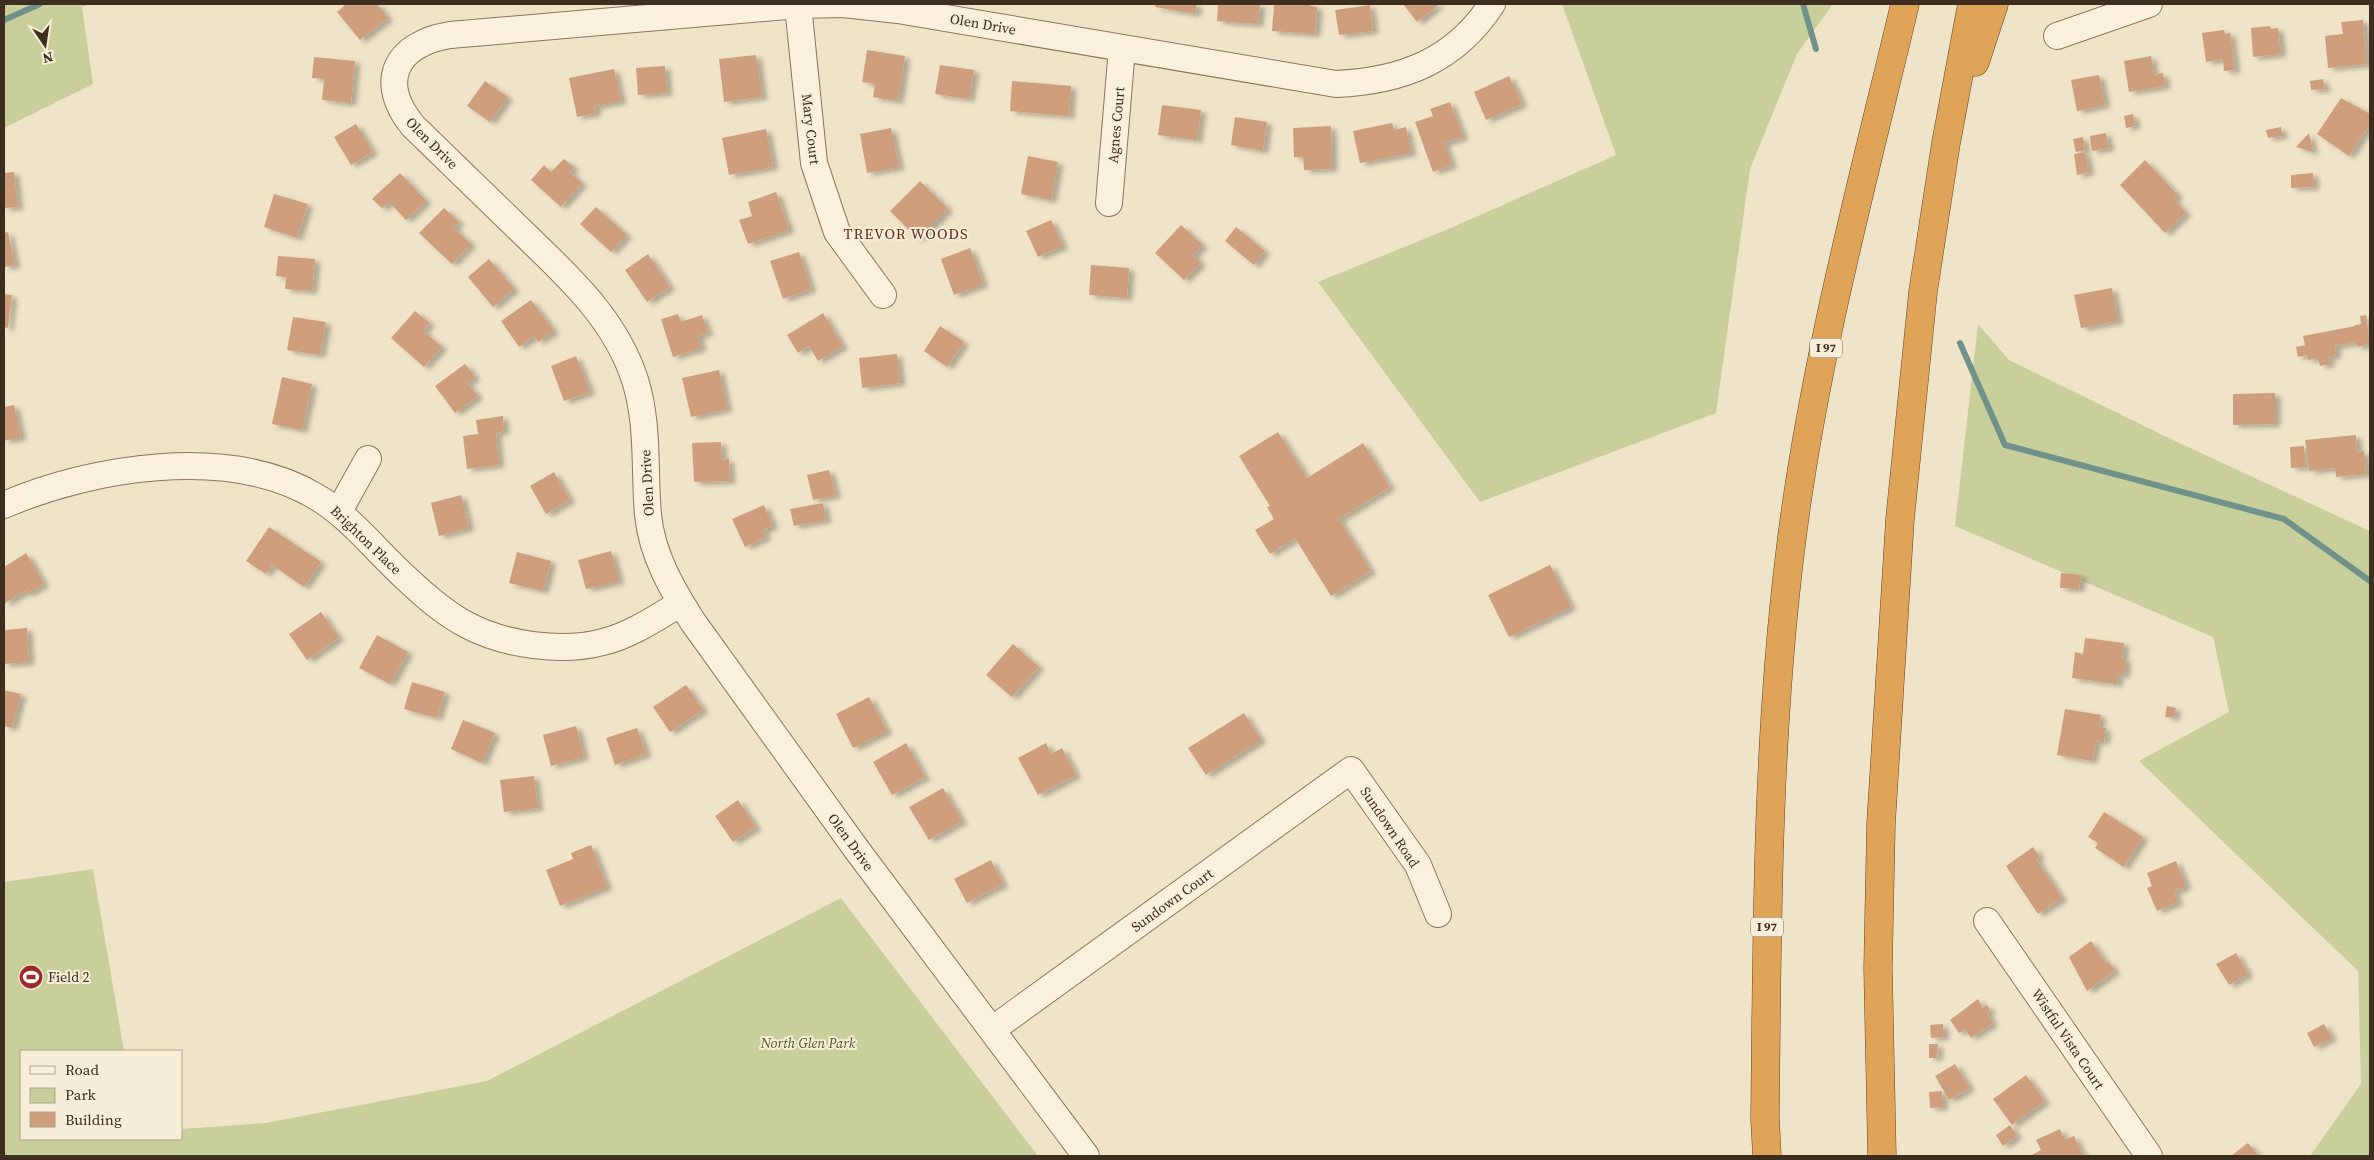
<svg xmlns="http://www.w3.org/2000/svg" width="2374" height="1160" viewBox="0 0 2374 1160" font-family="'Source Serif 4',serif">
	<style>
		.green { fill: #c9cf9b }
		.lines { fill: none; stroke-linecap: round; stroke-linejoin: round }
		.stream { stroke: #6f938a; stroke-width: 6 }
		.building { fill: #cf9f7d; filter: url(#shadow) }
		.minor-casing { stroke: #8d765c; stroke-width: 28 }
		.highway-casing { stroke: #5b4430; stroke-width: 29 }
		.minor { stroke: #faf1dc; stroke-width: 26 }
		.highway { stroke: #e0a458; stroke-width: 28 }
		.labels { text-anchor: middle; stroke-width: 4; stroke-linejoin: round; paint-order: stroke }
		.shield { fill: #f7eed8; stroke: #756857; stroke-width: 1 }
		.shield-label { font-size: 12px; font-weight: bold; fill: #3d2e20 }
		.street-label { font-size: 14px; fill: #3d2e20; stroke: #f7eed8 }
		.poi-label { font-size: 14px; fill: #3d2e20; stroke: #f7eed8; text-anchor: start }
		.park-label { font-size: 14px; font-style: italic; fill: #4d5a26; stroke: #f7eed8 }
		.neighbourhood-label { font-size: 15px; letter-spacing: 1px; fill: #6b2e1e; stroke: #f7eed8 }
	</style>
	<defs>
		<filter id="shadow"><feDropShadow dx="5.5" dy="3" stdDeviation="2.5" flood-color="#0004"/></filter>
	</defs>
	<rect width="100%" height="100%" fill="#f0e4c8"/>
	<path class="green" d="M4 4H91L82 7 93 84 4 128Z
		M1562 4H1833L1797 54 1750 169 1716 413 1480 502 1318 282 1446 230 1616 155Z
		M1978 324 2009 360 2175 441 2370 531V1156H2310L2361 1084 2358 971 2139 761 2229 712 2213 637 1955 526Z
		M93 869 124 1051H21V1139H181V1129L265 1123 487 1081 841 898 1038 1156H4V882Z"/>
	<g class="lines">
		<path class="stream" d="M1803 4 1816 49
			M4 20 40 4
			M1960 343 2005 445 2284 519 2370 581"/>
	</g>
	<path class="building" d="M344 4H377L388 18 360 40 337 12 345 5Z
		M1156 4H1197L1195 14 1155 7Z
		M1218 4H1260L1258 24 1217 21Z
		M1274 4H1310V6L1317 7 1315 34 1272 31Z
		M1403 4H1440L1417 22Z
		M1370 5 1373 31 1339 35 1335 10Z
		M2363 20 2367 64 2328 68 2325 36 2343 34 2341 22Z
		M2270 26 2271 29 2278 28 2281 54 2253 57 2251 28Z
		M2224 30 2225 34 2230 33 2235 70 2224 71 2223 59 2206 62 2202 33Z
		M867 50 905 56 898 101 873 97 875 84 862 82Z
		M756 55 762 97 724 102 719 59Z
		M2151 56 2154 75 2163 73 2165 86 2129 92 2124 61Z
		M314 57 355 61 351 103 322 100 324 79 312 78Z
		M940 65 974 70 969 99 935 94Z
		M665 66 667 93 638 95 636 68Z
		M614 69 621 101 595 106 596 113 577 117 569 78Z
		M2099 75 2105 105 2077 111 2071 80Z
		M1509 76 1522 104 1486 120 1474 92Z
		M2323 79 2325 89 2311 90 2310 81Z
		M485 81 508 97 490 122 467 106Z
		M1012 81 1071 86 1069 116 1010 111Z
		M2341 98 2370 114V124L2349 156 2317 134Z
		M1450 102 1463 137 1444 143 1452 165 1433 172 1415 122 1433 116 1430 109Z
		M1162 105 1201 110 1197 140 1158 135Z
		M2133 114 2135 126 2126 128 2124 116Z
		M1235 117 1267 122 1263 151 1231 145Z
		M1392 123 1394 130 1406 127 1411 153 1360 163 1353 131Z
		M356 124 373 152 351 165 334 137Z
		M1331 126 1332 169 1304 170 1303 157H1294L1293 128Z
		M2281 127 2282 136 2268 138 2266 130Z
		M891 128 899 167 867 173 860 134Z
		M766 129 773 167 729 175 722 138Z
		M2106 133 2109 148 2092 151 2090 136Z
		M2309 133 2313 152 2296 147Z
		M2083 137 2085 150 2076 152 2073 139Z
		M2085 152 2089 172 2077 175 2074 154Z
		M1028 156 1058 162 1051 200 1021 194Z
		M564 159 574 167 570 172 582 183 561 207 531 180 544 165 551 172Z
		M2145 160 2178 195 2174 199 2186 213 2165 233 2120 185Z
		M14 172 18 207 4 208V173Z
		M400 173 426 201 406 220 389 202 382 208 372 199Z
		M2313 173 2314 187 2291 188V175Z
		M920 181 948 209 918 239 890 211Z
		M776 192 789 230 748 244 739 220 752 216 748 202Z
		M274 194 308 204 297 238 264 227Z
		M596 207 627 235 611 252 580 224Z
		M444 208 459 222 454 228 471 244 452 264 419 233Z
		M1051 220 1063 246 1038 257 1026 231Z
		M1181 225 1203 245 1193 255 1201 263 1184 280 1155 253Z
		M1236 227 1265 251 1254 265 1225 241Z
		M8 232 15 265 4 267V233Z
		M970 248 983 284 954 295 941 259Z
		M799 252 811 289 783 299 770 261Z
		M648 254 670 287 647 302 625 270Z
		M278 256 315 259 312 291 285 289 286 277 276 276Z
		M489 259 514 289 493 307 468 277Z
		M1091 265 1129 268 1127 298 1089 295Z
		M2112 288 2118 321 2081 328 2074 295Z
		M4 294 12 295 8 328 4 327Z
		M531 300 554 331 538 342 534 336 519 347 501 321Z
		M415 311 430 323 423 331 442 347 424 367 391 338Z
		M823 313 843 346 818 361 809 346 798 353 787 335Z
		M678 314 681 322 702 315 708 333 698 336 701 348 673 357 661 319Z
		M2366 315 2370 344 2357 347 2356 342 2335 346 2336 355 2328 357 2330 364 2320 366 2318 358 2308 360 2307 355 2298 357 2296 347 2305 345 2303 336 2355 326V325L2361 324 2360 316Z
		M293 317 326 322 320 355 287 350Z
		M940 326 964 342 947 367 924 351Z
		M897 354 900 383 862 388 859 358Z
		M576 356 590 392 564 401 551 366Z
		M465 364 475 377 467 383 478 396 455 413 435 386Z
		M719 370 727 409 691 417 682 378Z
		M282 377 312 384 302 430 272 424Z
		M2275 393V424L2233 425V394Z
		M14 405 21 437 4 441V407Z
		M503 416 504 431 496 433 499 465 467 469 463 436 478 434 476 420Z
		M1278 432 1307 478 1363 443 1390 487 1339 519 1371 571 1331 596 1295 538 1270 554 1255 530 1274 519 1267 507 1270 506 1239 456Z
		M2356 435 2357 452 2364 451 2366 474 2336 477 2335 468 2309 471 2305 440Z
		M721 442 722 460 729 459 730 481 694 482 692 443Z
		M2304 446 2306 467 2291 468 2290 447Z
		M829 470 836 495 813 500 807 475Z
		M554 472 570 500 546 514 530 486Z
		M461 495 469 528 439 536 431 503Z
		M823 503 826 520 794 526 790 509Z
		M764 505 773 526 763 530 766 537 745 547 732 519Z
		M269 527 321 562 304 587 272 565 266 574 246 561Z
		M611 551 619 581 586 589 578 560Z
		M517 552 551 561 543 591 509 583Z
		M26 553 44 584 27 594 25 591 4 604V567Z
		M1550 565 1571 607 1509 637 1488 595Z
		M2061 573 2081 575 2079 589 2060 588Z
		M321 612 339 638 307 660 289 634Z
		M27 628 29 662 4 664V630Z
		M377 635 408 652 390 684 359 668Z
		M2085 638 2124 643 2122 659 2126 660 2124 675 2118 674 2117 684 2072 678 2075 652 2083 654Z
		M1013 644 1039 667 1012 697 986 675Z
		M412 682 445 692 437 718 404 709Z
		M686 685 703 710 670 732 653 707Z
		M4 690 21 694 12 728 4 726Z
		M869 697 887 731 853 748 836 714Z
		M2167 706 2176 708 2174 718 2165 717Z
		M2065 709 2101 715 2099 727 2106 728 2104 742 2096 741 2092 761 2057 755Z
		M1244 713 1261 740 1206 775 1188 748Z
		M463 720 495 733 482 763 451 749Z
		M576 726 584 757 551 766 543 735Z
		M637 728 646 754 615 765 606 738Z
		M906 743 925 777 892 795 873 762Z
		M1046 743 1051 754 1062 748 1076 775 1038 795 1018 758Z
		M534 776 538 808 504 812 500 780Z
		M943 788 962 821 929 840 909 807Z
		M738 800 756 827 733 842 715 816Z
		M2104 812 2143 837 2124 867 2095 848 2098 843 2088 837Z
		M591 845 607 887 560 906 546 870 573 859 571 853Z
		M2033 847 2040 857 2036 859 2062 898 2038 914 2006 866Z
		M991 860 1003 884 967 903 954 879Z
		M2176 861 2186 886 2174 892 2178 902 2157 911 2147 888 2152 886 2147 873Z
		M2091 941 2106 963 2108 961 2115 971 2087 991 2069 957Z
		M2236 953 2248 974 2229 985 2216 964Z
		M1978 999 1983 1008 1987 1005 1990 1010 1987 1014 1993 1023 1971 1038 1965 1029 1959 1033 1950 1020Z
		M1943 1024 1944 1037 1931 1038 1930 1025Z
		M2324 1024 2332 1038 2314 1047 2307 1033Z
		M1929 1044H1938L1937 1058H1929Z
		M1955 1064 1970 1088 1949 1100 1935 1076Z
		M2026 1075 2045 1101 2012 1125 1993 1099Z
		M1942 1091 1943 1107 1930 1108 1929 1092Z
		M2010 1125 2017 1136 2003 1146 1996 1135Z
		M2060 1129 2065 1140 2074 1136 2083 1156H2030L2041 1150 2036 1140Z
		M2248 1143 2259 1156H2231L2245 1145Z"/>
	<g class="lines">
		<defs>
			<path id="minor" d="M798 5 814 163 837 232 883 295
				M2057 36 2149 4
				M1109 203 1122 48
				M4 505C92 467 228 445 315 496 351 517 376 551 407 579 425 596 444 613 467 625 505 645 562 653 603 642 631 635 656 618 681 603
				M339 511 368 459
				M1987 921 2149 1156
				M993 1029 1351 770 1418 865 1438 914
				M1086 1156 857 850 693 622C672 589 652 555 648 515 644 470 649 424 635 380 614 315 563 272 516 226 482 193 447 159 413 126 377 82 395 44 450 35L798 5 843 4 898 10 1336 84C1402 81 1455 61 1492 4"/>
			<path id="highway" d="M1975 62 1994 4
				M1767 1156 1765 1119C1767 930 1767 741 1790 553 1812 369 1862 184 1905 4
				M1882 1156 1878 968 1881 824 1900 519 1923 292 1946 143 1972 4"/>
		</defs>
		<use href="#minor" class="minor-casing"/>
		<use href="#highway" class="highway-casing"/>
		<use href="#minor" class="minor"/>
		<use href="#highway" class="highway"/>
	</g>
	<defs>
		<symbol id="stadium-disc" viewBox="-11 -11 22 22"><circle r="9.5" fill="#9e2a2b" stroke="#f7eed8"/><path d="M0-5a6.5 5 0 1 0 0 10a6.5 5 0 1 0 0-10ZM-3.5-1.8h7v3.6h-7Z" fill="#fff"/></symbol>
	</defs>
	<g fill-rule="evenodd">
		<use href="#stadium-disc" x="17" y="963" width="28" height="28"/>
	</g>
	<g class="labels">
		<g class="shield">
			<rect x="1810" y="338.5" width="32" height="19" rx="4"/>
			<rect x="1751" y="917.5" width="32" height="19" rx="4"/>
		</g>
		<g class="shield-label">
			<text x="1826" y="352">I 97</text>
			<text x="1767" y="931">I 97</text>
		</g>
		<g class="street-label">
			<text transform="translate(983 24) rotate(10)" y="5">Olen Drive</text>
			<text transform="translate(1116 125) rotate(-85)" y="5">Agnes Court</text>
			<text transform="translate(811 129) rotate(83)" y="5">Mary Court</text>
			<text transform="translate(432 143) rotate(45)" y="5">Olen Drive</text>
			<text transform="translate(647 483) rotate(-93)" y="5">Olen Drive</text>
			<text transform="translate(366 540) rotate(44)" y="5">Brighton Place</text>
			<text transform="translate(1390 827) rotate(56)" y="5">Sundown Road</text>
			<text transform="translate(851 842) rotate(54)" y="5">Olen Drive</text>
			<text transform="translate(1172 900) rotate(-36)" y="5">Sundown Court</text>
			<text transform="translate(2068 1039) rotate(56)" y="5">Wistful Vista Court</text>
		</g>
		<g class="poi-label">
			<text x="48" y="982">Field 2</text>
		</g>
		<g class="park-label">
			<text x="808" y="1048">North Glen Park</text>
		</g>
		<g class="neighbourhood-label">
			<text x="906" y="239">TREVOR WOODS</text>
		</g>
	</g>
	<rect width="2374" height="1160" fill="none" stroke="#3d2e20" stroke-width="10"/>
	<rect x="20" y="1050" width="162" height="90" fill="#f7eed8" stroke="#ada18e"/>
	<rect x="30" y="1066" width="25" height="8" fill="#faf1dc" stroke="#ada18e"/>
	<text x="65" y="1075" font-size="15" fill="#3d2e20">Road</text>
	<rect x="30" y="1088" width="25" height="15" fill="#c9cf9b" stroke="#ada18e"/>
	<text x="65" y="1100" font-size="15" fill="#3d2e20">Park</text>
	<rect x="30" y="1112" width="25" height="15" fill="#cf9f7d" stroke="#ada18e"/>
	<text x="65" y="1125" font-size="15" fill="#3d2e20">Building</text>
	<g transform="translate(45 45) rotate(167)" stroke="#f7eed8" stroke-width="4" paint-order="stroke">
	<path d="M0-4L9 19L0 12L-9 19Z" fill="#3d2e20"/>
	<text y="-8" font-size="14" font-weight="bold" text-anchor="middle" fill="#3d2e20">N</text>
	</g>
</svg>
